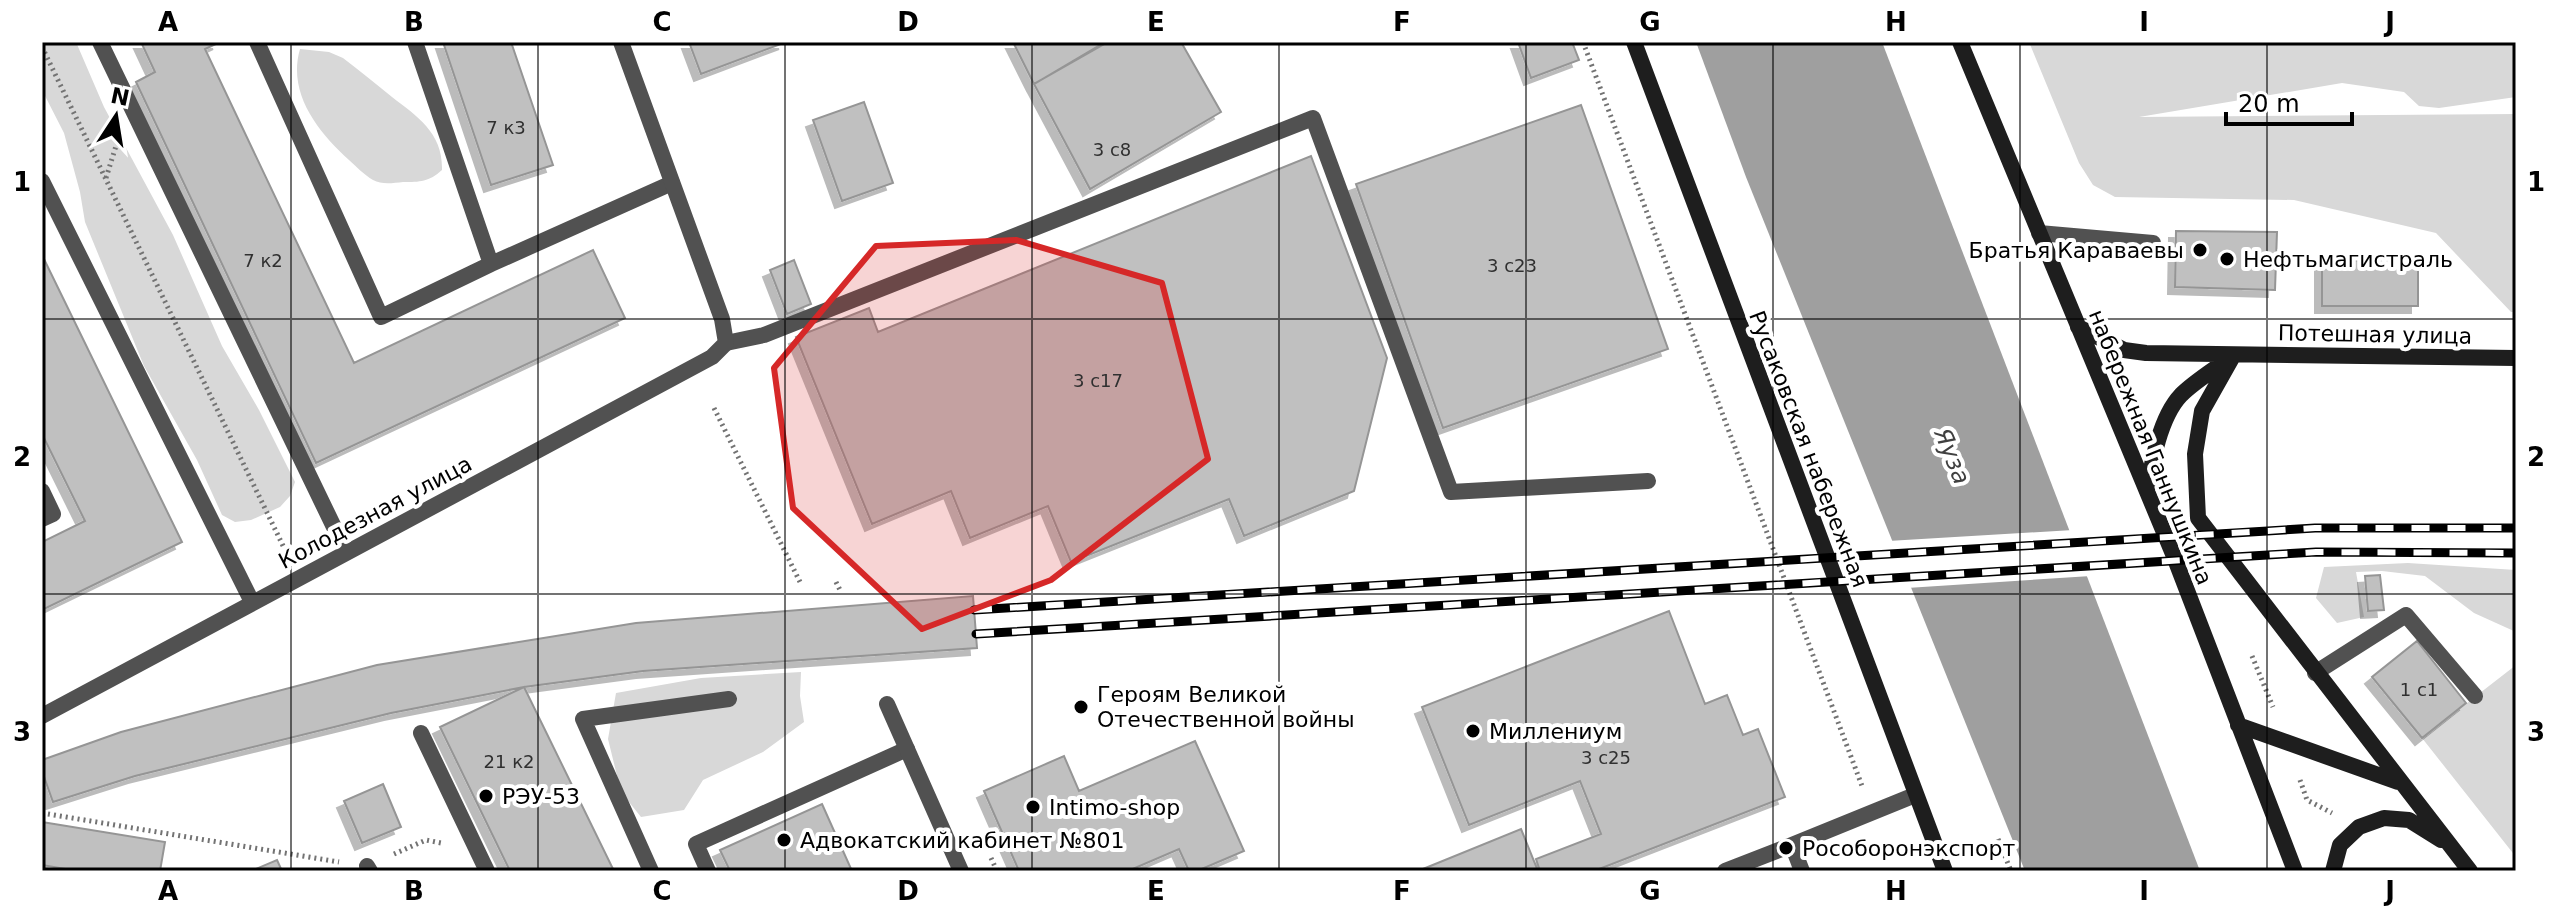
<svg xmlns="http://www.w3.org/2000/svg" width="2558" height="913" viewBox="0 0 2558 913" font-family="'DejaVu Sans',sans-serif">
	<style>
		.green { fill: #d8d8d8 }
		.water { fill: #9f9f9f }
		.pier { fill: #fff }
		.building { fill: #c0c0c0; stroke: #959595; stroke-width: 2; filter: url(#shadow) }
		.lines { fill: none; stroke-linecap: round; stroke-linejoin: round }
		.path { stroke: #737373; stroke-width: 5; stroke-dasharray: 2 4; stroke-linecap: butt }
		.lane { stroke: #515151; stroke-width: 16 }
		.street { stroke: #515151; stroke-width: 16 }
		.secondary { stroke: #1e1e1e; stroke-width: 16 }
		.rail-casing { stroke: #000; stroke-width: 9 }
		.rail { stroke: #fff; stroke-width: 6; stroke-dasharray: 18; stroke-linecap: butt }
		.marked { fill: #d62828; fill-opacity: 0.2; stroke: #d62828; stroke-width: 6; stroke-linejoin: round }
		.grid { fill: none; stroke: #000; stroke-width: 2; stroke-opacity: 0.55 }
		.poi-dot { fill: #000; stroke: #fff; stroke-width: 3 }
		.labels { text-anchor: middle; stroke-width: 8; stroke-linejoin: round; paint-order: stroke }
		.number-label { font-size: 18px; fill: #303030 }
		.poi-label { font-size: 22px; fill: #000; stroke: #fff; text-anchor: start }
		.street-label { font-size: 22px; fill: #000; stroke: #fff }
		.water-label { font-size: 24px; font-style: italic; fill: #404040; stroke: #fff }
		.neatline { fill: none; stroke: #000; stroke-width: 3 }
		.grid-label { font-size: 26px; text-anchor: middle; font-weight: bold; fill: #000 }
	</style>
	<defs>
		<filter id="shadow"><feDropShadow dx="-7" dy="7" stdDeviation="0" flood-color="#0004"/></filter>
	</defs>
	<rect width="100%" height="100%" fill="#fff"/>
	<path class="green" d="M42 42H76L104 107 173 235 222 346 259 410 295 482 290 496 280 507 251 520 235 522 222 515 197 460 144 366 85 222 80 192 64 133 42 90Z
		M2029 42H2516V97L2439 108 2419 106 2404 92 2342 83 2139 117 2516 114V312H2511L2436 233 2294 200 2115 197 2093 185 2079 163Z
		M300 49 329 52 343 58C360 71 376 84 392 97 418 117 443 133 442 170 429 182 420 182 403 182 393 183 382 185 373 180 364 175 356 166 349 160 318 132 287 93 300 49Z
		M2408 563 2516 570V632L2474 613 2425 576 2382 571 2356 572 2364 617 2337 623 2316 598 2324 567Z
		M2516 665V857L2422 738Z
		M801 672 800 696 804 722 763 752 703 780 684 810 641 817 621 792 608 739 616 693 701 678Z"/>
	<path class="water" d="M1696 42H1882L2200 871H2025L1746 177Z"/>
	<path class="pier" d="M2073 530 2091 576 1907 588 1888 541Z"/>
	<path class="building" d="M141 42H220L205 49 354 363 593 250 625 318 316 463 136 82 155 72Z
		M443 42H511L553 165 491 185Z
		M689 42H786L701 74Z
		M1013 42H1105L1034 84Z
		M1108 42H1181L1221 112 1090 189 1034 84Z
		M1518 42H1572L1579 60 1531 78Z
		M864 102 893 183 842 201 813 120Z
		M1581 105 1668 349 1443 428 1356 184Z
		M1311 156 1387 358 1354 491 1244 536 1229 499 1071 562 1048 506 970 538 951 491 872 524 796 337 869 308 878 332Z
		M2176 231 2277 232 2275 290 2175 287Z
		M42 255 182 542 42 610V542L85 521 42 434Z
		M794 260 811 304 787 314 770 270Z
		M2322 260 2418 261V306H2322Z
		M2380 575 2384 610 2368 611 2365 576Z
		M973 596 977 648 643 671 524 687 391 713 135 776 53 802 42 771V760L121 732 377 665 636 623Z
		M1669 611 1705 704 1727 695 1743 735 1758 729 1785 797 1594 871H1540L1536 859 1601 834 1580 781 1469 825 1422 707Z
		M2417 641 2466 703 2422 738 2372 677Z
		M524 687 614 871H510L440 727Z
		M1195 741 1244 851 1197 871H1189L1179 849 1128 871H1019L984 791 1064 756 1079 791Z
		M383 784 401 827 362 843 344 801Z
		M822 804 852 871H730L720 850Z
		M42 822 165 842 160 871H77L42 865Z
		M1521 829 1538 871H1418Z
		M277 860 282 871H251Z"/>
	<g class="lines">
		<path class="path" d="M1583 42 1862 786
			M42 47 287 554
			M106 178 116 146
			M714 408 801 584
			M836 582 840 590
			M2252 656 2273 707
			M2300 780 2307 800 2332 813
			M42 813 339 862
			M1998 839 2011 871
			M394 854 426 840 441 843
			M991 858 997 871"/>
		<path class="lane" d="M100 42 346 552
			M257 42 381 317 491 264 672 183
			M415 42 491 264
			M42 181 252 602
			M2039 233 2153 243
			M726 343 764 335 1313 118 1451 492 1648 481
			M42 491 53 514 42 519
			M2315 673 2406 615 2475 696
			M421 733 487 871
			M1792 845 1915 795
			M367 866 370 871
			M651 871 583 719 729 699
			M708 871 696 844 907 749
			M1725 871 1792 845 1802 871"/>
		<path class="street" d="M887 704 961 871
			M42 716 712 357 726 343 722 319 621 42"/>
		<path class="secondary" d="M1634 42 1945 871
			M1960 42 2173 554 2295 871
			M2078 327 2124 350 2146 353 2516 358
			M2233 356 2202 411 2195 454 2198 518 2470 871
			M2147 491C2152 462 2160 417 2181 395 2194 382 2212 371 2227 360
			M2238 725 2398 782
			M2333 871 2340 845 2359 827 2384 818 2409 820 2441 840"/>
		<defs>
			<path id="rail" d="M974 610 2315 528H2516
				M976 634 2316 552 2516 553"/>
		</defs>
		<use href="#rail" class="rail-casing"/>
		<use href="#rail" class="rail"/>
	</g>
	<path class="marked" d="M1016 240 1162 283 1208 459 1051 580 922 629 793 508 774 368 876 246Z"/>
	<path class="grid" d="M291 42V871M538 42V871M785 42V871M1032 42V871M1279 42V871M1526 42V871M1773 42V871M2020 42V871M2267 42V871M42 319H2516M42 594H2516"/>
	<g class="poi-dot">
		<circle cx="2200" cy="250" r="8"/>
		<circle cx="2227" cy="259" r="8"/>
		<circle cx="1081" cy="707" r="8"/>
		<circle cx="1473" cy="731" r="8"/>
		<circle cx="486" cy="796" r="8"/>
		<circle cx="1033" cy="807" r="8"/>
		<circle cx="784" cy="840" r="8"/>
		<circle cx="1786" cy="848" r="8"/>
	</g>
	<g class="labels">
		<g class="number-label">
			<text x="506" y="134">7 к3</text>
			<text x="1112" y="156">3 с8</text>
			<text x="263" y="267">7 к2</text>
			<text x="1512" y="272">3 c23</text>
			<text x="1098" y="387">3 с17</text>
			<text x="2419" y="696">1 с1</text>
			<text x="1606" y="764">3 с25</text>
			<text x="509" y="768">21 к2</text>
		</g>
		<g class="poi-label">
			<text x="2184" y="258" text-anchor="end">Братья Караваевы</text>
			<text x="2243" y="267">Нефтьмагистраль</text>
			<text x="1097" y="702">Героям Великой<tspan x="1097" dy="25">Отечественной войны</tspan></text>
			<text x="1489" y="739">Миллениум</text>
			<text x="502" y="804">РЭУ-53</text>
			<text x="1049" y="815">Intimo-shop</text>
			<text x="800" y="848">Адвокатский кабинет №801</text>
			<text x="1802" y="856">Рособоронэкспорт</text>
		</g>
		<g class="street-label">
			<text transform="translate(2375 334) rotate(1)" y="8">Потешная улица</text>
			<text transform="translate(2151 447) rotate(68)" y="8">набережная Ганнушкина</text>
			<text transform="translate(1809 449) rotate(69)" y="8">Русаковская набережная</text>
			<text transform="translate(375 512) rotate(-28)" y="8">Колодезная улица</text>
		</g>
		<g class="water-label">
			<text transform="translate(1952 456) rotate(68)" y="8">Яуза</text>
		</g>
	</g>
	<rect width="2558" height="913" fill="none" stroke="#ffffff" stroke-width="88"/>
	<g transform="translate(116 116) rotate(12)" stroke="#ffffff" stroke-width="6" paint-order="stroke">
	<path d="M0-6L14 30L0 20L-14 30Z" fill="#000000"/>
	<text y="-12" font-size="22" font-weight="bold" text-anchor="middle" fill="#000000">N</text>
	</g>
	<path d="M2226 112v12h126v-12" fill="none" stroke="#000000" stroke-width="4"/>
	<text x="2238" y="112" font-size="24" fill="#000000" stroke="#ffffff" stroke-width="6" paint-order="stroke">20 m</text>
	<rect x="44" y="44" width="2470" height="825" class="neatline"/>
	<g class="grid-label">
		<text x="168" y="31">A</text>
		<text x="414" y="31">B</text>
		<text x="662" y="31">C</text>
		<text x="908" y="31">D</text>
		<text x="1156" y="31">E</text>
		<text x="1402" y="31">F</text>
		<text x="1650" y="31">G</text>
		<text x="1896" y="31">H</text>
		<text x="2144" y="31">I</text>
		<text x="2390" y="31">J</text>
		<text x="22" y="191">1</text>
		<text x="2536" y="191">1</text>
		<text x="22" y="466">2</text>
		<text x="2536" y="466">2</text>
		<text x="22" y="741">3</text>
		<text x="2536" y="741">3</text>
		<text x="168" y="900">A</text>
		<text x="414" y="900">B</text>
		<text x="662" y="900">C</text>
		<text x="908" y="900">D</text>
		<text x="1156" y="900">E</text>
		<text x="1402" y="900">F</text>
		<text x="1650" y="900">G</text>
		<text x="1896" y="900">H</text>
		<text x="2144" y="900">I</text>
		<text x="2390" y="900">J</text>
	</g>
</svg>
